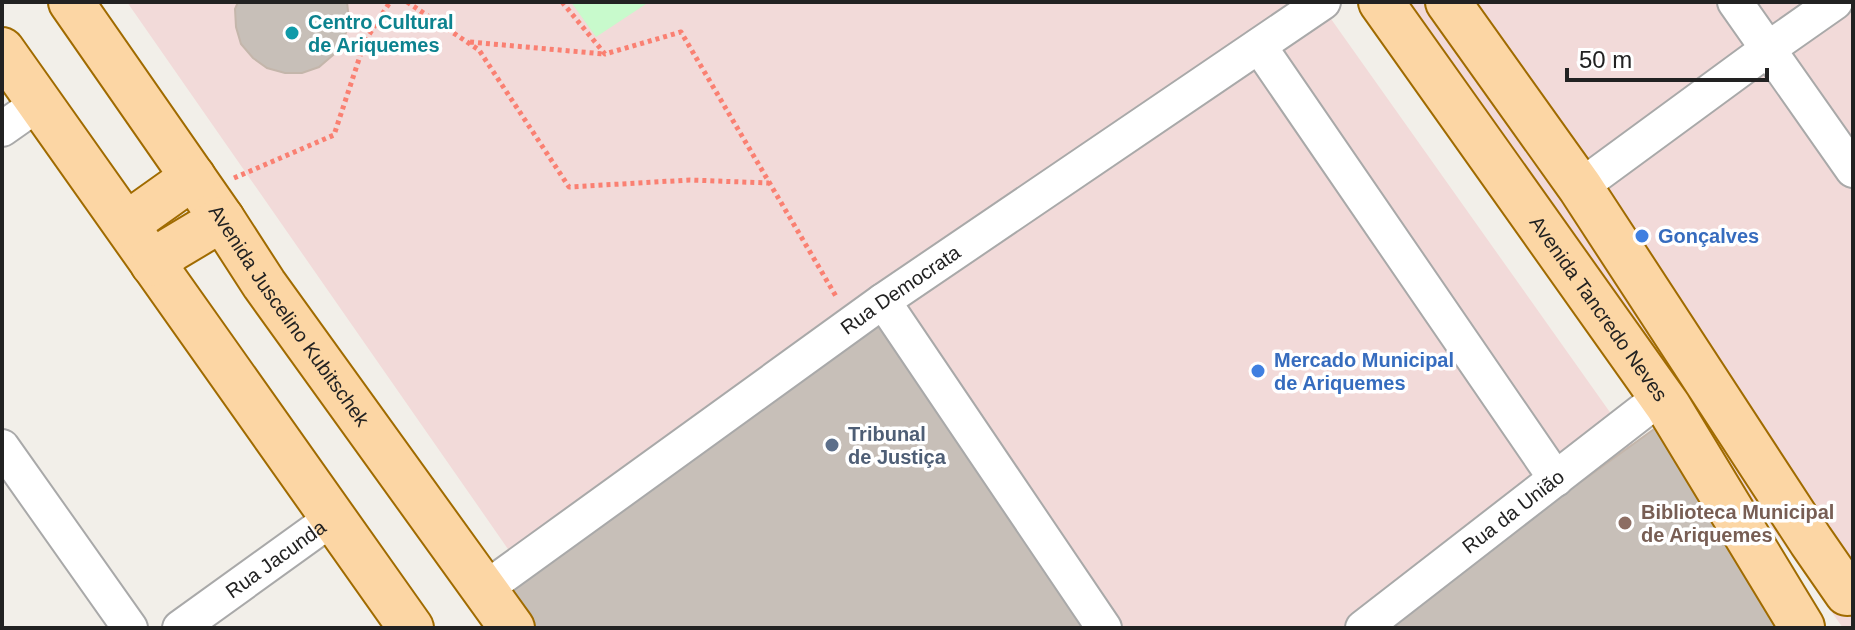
<svg xmlns="http://www.w3.org/2000/svg" width="1855" height="630" viewBox="0 0 1855 630" font-family="Arial,sans-serif">
	<style>
		.commercial { fill: #f2dad9 }
		.park { fill: #c8facc }
		.building { fill: #c7bfb8; stroke: #c4b6ab; stroke-width: 2 }
		.lines { fill: none; stroke-linecap: round; stroke-linejoin: round }
		.minor-casing { stroke: #a9a9a9; stroke-width: 38 }
		.major-casing { stroke: #a06b00; stroke-width: 48 }
		.path { stroke: #fa8072; stroke-width: 5; stroke-dasharray: 4 4; stroke-linecap: butt }
		.minor { stroke: #fff; stroke-width: 34 }
		.major { stroke: #fcd6a4; stroke-width: 44 }
		.culture-dot { fill: #0f9aa8; stroke: #fff; stroke-width: 3 }
		.shop-dot { fill: #3f7fe0; stroke: #fff; stroke-width: 3 }
		.service-dot { fill: #5c6f8a; stroke: #fff; stroke-width: 3 }
		.education-dot { fill: #8d6e63; stroke: #fff; stroke-width: 3 }
		.labels { text-anchor: middle; stroke-width: 7; stroke-linejoin: round; paint-order: stroke }
		.culture-label { font-size: 20px; font-weight: bold; fill: #0d838f; stroke: #fff; text-anchor: start }
		.shop-label { font-size: 20px; font-weight: bold; fill: #366cbe; stroke: #fff; text-anchor: start }
		.street-label { font-size: 20px; fill: #222; stroke: #fff }
		.service-label { font-size: 20px; font-weight: bold; fill: #4e5e75; stroke: #fff; text-anchor: start }
		.education-label { font-size: 20px; font-weight: bold; fill: #785e54; stroke: #fff; text-anchor: start }
	</style>
	<rect width="100%" height="100%" fill="#f2efe9"/>
	<path class="commercial" d="M127 2H1319L1763 628H563Z
		M1399 2H1853V628H1843Z"/>
	<path class="park" d="M571 2H649L596 37Z"/>
	<path class="building" d="M238 2H347L349 20 344 40 333 55 319 67 302 73H285L267 68 253 58 241 44 236 27 235 9Z
		M883 301 1104 628H512L485 589Z
		M1657 427 1784 628H1378Z"/>
	<g class="lines">
		<defs>
			<g id="minor">
				<path d="M1735 2 1853 170"/>
				<path d="M1259 46 1556 479"/>
				<path d="M2 129 39 103"/>
				<path d="M1580 187 1768 49 1835 2"/>
				<path d="M883 301 1104 628"/>
				<path d="M2 447 130 628"/>
				<path id="s1" d="M485 589 883 301 1323 2"/>
				<path id="s2" d="M180 628 334 517"/>
				<path id="s3" d="M1363 628 1662 396"/>
			</g>
			<g id="major">
				<path id="s4" d="M71 2 222 219 264 284 512 628"/>
				<path id="s5" d="M1381 2 1668 406 1802 627"/>
				<path d="M1448 2 1580 187 1811 541 1847 593 1853 590"/>
				<path d="M2 50 411 628"/>
				<path d="M127 224 193 177"/>
				<path d="M153 264 172 249 222 219"/>
			</g>
		</defs>
		<use href="#minor" class="minor-casing"/>
		<use href="#major" class="major-casing"/>
		<path class="path" d="M407 2 479 50 569 187 690 180 769 183
			M562 2 605 54 681 32 837 298
			M470 42 604 54
			M234 178 334 135 365 41 390 2"/>
		<use href="#minor" class="minor"/>
		<use href="#major" class="major"/>
	</g>
	<circle class="culture-dot" cx="292" cy="33" r="8"/>
	<g class="shop-dot">
		<circle cx="1642" cy="236" r="8"/>
		<circle cx="1258" cy="371" r="8"/>
	</g>
	<circle class="service-dot" cx="832" cy="445" r="8"/>
	<circle class="education-dot" cx="1625" cy="523" r="8"/>
	<g class="labels">
		<g class="culture-label">
			<text x="308" y="29">Centro Cultural<tspan x="308" dy="23">de Ariquemes</tspan></text>
		</g>
		<g class="shop-label">
			<text x="1658" y="243">Gonçalves</text>
			<text x="1274" y="367">Mercado Municipal<tspan x="1274" dy="23">de Ariquemes</tspan></text>
		</g>
		<g class="street-label">
			<text dy="7" stroke="none"><textPath href="#s1" startOffset="512">Rua Democrata</textPath></text>
			<text dy="7" stroke="none"><textPath href="#s5" startOffset="376">Avenida Tancredo Neves</textPath></text>
			<text dy="7" stroke="none"><textPath href="#s4" startOffset="382">Avenida Juscelino Kubitschek</textPath></text>
			<text dy="7" stroke="none"><textPath href="#s3" startOffset="190">Rua da União</textPath></text>
			<text dy="7" stroke="none"><textPath href="#s2" startOffset="118">Rua Jacunda</textPath></text>
		</g>
		<g class="service-label">
			<text x="848" y="441">Tribunal<tspan x="848" dy="23">de Justiça</tspan></text>
		</g>
		<g class="education-label">
			<text x="1641" y="519">Biblioteca Municipal<tspan x="1641" dy="23">de Ariquemes</tspan></text>
		</g>
	</g>
	<rect width="1855" height="630" fill="none" stroke="#222222" stroke-width="8"/>
	<path d="M1567 68v12h200v-12" fill="none" stroke="#222222" stroke-width="4"/>
	<text x="1579" y="68" font-size="24" fill="#222222" stroke="#ffffff" stroke-width="6" paint-order="stroke">50 m</text>
</svg>
